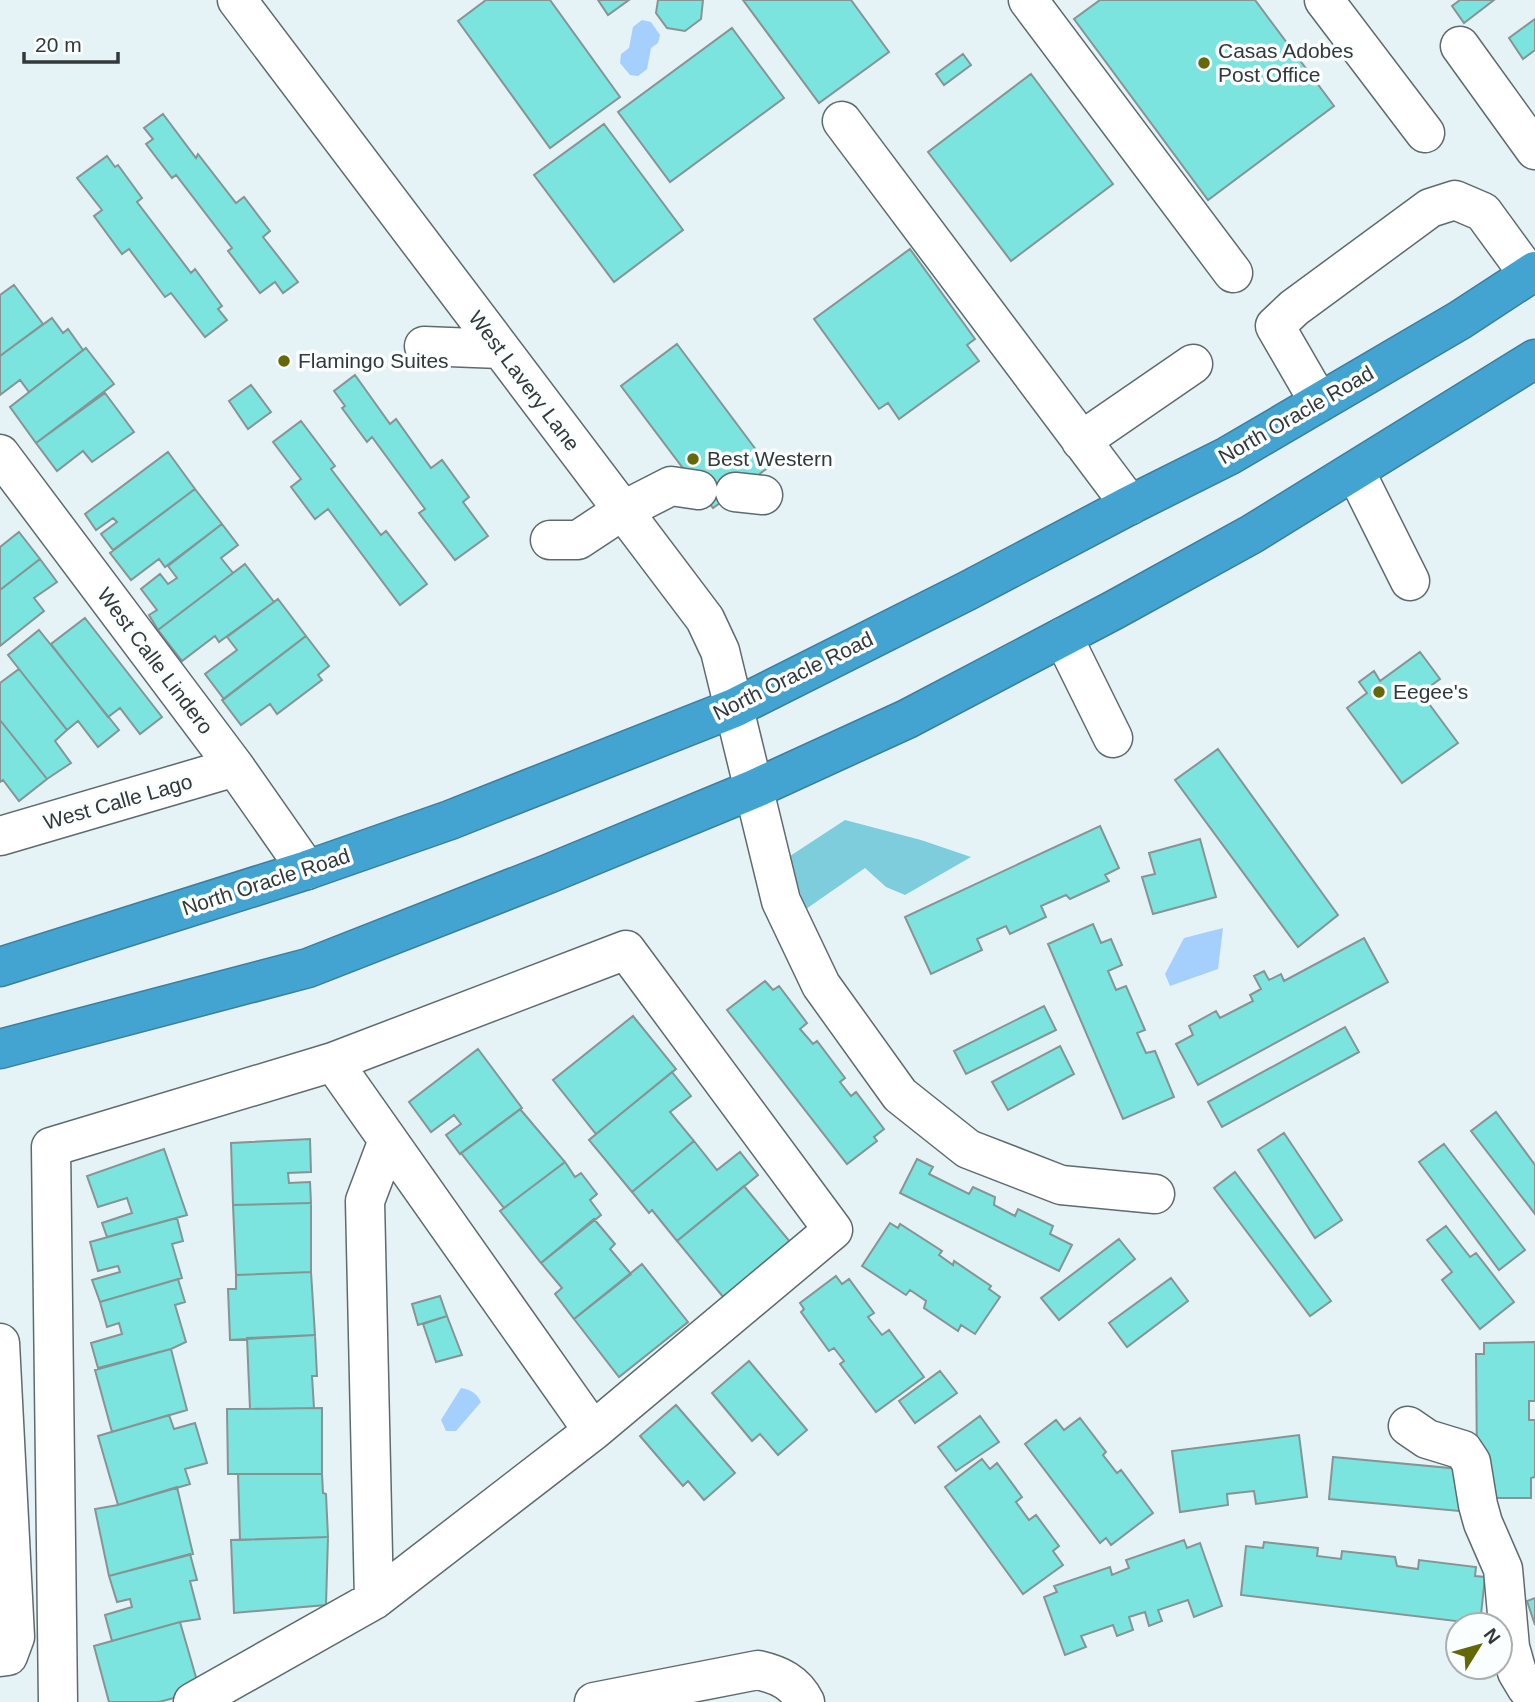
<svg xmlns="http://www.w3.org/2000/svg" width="1535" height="1702" viewBox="0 0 1535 1702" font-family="Helvetica,sans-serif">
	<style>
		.green { fill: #7dcddc }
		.water { fill: #a5cffd }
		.building { fill: #7be4df; stroke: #869493; stroke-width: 2 }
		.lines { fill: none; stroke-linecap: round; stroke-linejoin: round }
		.minor-casing { stroke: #5e6b6e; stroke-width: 41 }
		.highway-casing { stroke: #3d7e9c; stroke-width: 41 }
		.minor { stroke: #fff; stroke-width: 38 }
		.highway { stroke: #43a4d1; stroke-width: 38 }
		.poi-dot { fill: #636808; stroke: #fbfefe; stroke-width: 2.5 }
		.labels { text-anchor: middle; stroke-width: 7; stroke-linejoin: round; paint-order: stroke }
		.poi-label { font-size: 21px; fill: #33383a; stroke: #fbfefe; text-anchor: start }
		.street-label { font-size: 21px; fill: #33383a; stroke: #fbfefe }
	</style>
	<rect width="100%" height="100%" fill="#e5f3f6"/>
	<path class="green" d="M845 820 921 840 971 857 905 895 886 887 865 868 806 909 787 858Z"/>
	<path class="water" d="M642 20 651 22 660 35 658 43 651 48 647 69 638 76 630 75 620 63 621 54 629 48 633 27Z
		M1223 928 1218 969 1170 986 1165 974 1184 938Z
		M461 1388C472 1390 476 1393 481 1402L456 1431H446L441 1420Z"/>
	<path class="building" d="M486 0H550L620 97 550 148 458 21Z
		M598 0H629L608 15Z
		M658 0H703L701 19 685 31 667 28 656 13Z
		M743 0H851L889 52 819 103Z
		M1100 0H1255L1334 106 1208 200 1074 19Z
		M1460 0H1494L1464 23 1452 6Z
		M1535 19V50L1523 59 1509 38Z
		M732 28 784 98 670 182 618 112Z
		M963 54 971 65 944 85 936 74Z
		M1031 74 1113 184 1011 261 928 152Z
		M163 114 196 158 198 154 236 203 244 197 270 231 263 237 298 282 283 293 275 282 260 293 228 251 232 248 176 175 172 178 146 144 153 139 144 128Z
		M604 124 683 230 614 282 534 175Z
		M107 156 115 167 118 165 142 198 137 202 191 273 195 269 222 306 218 309 227 320 205 337 171 293 165 297 129 249 122 254 94 216 102 210 77 178Z
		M910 249 975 339 967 345 979 361 899 419 888 403 879 409 814 319Z
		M14 285 43 324 0 356V295Z
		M52 318 63 333 68 329 83 350 29 392 20 380 0 395V356Z
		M677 344 769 467 713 508 621 386Z
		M86 348 114 384 36 443 10 407Z
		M355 375 390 424 396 419 431 468 442 460 469 497 463 502 488 536 455 560 419 513 425 509 372 437 367 442 342 408 345 406 334 391Z
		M251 385 271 412 248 429 229 401Z
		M105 393 134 432 92 462 83 451 57 471 36 443Z
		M301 421 335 466 331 469 381 535 386 531 427 584 400 605 328 509 315 519 291 487 301 479 273 442Z
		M168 452 195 489 113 550 101 534 117 522 113 518 96 530 85 514Z
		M195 489 222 524 165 567 159 559 131 580 110 553Z
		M222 524 238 545 221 558 233 573 158 630 149 615 157 610 141 589 160 574 168 584 177 578 168 566Z
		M19 532 40 559 0 590V547Z
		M40 559 57 582 34 598 44 611 0 646V590Z
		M245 564 274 602 219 642 215 636 182 661 158 630Z
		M278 599 306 636 224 699 205 674 237 650 227 637Z
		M85 618 162 717 140 734 120 708 108 717 51 644Z
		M39 630 119 730 98 747 78 721 67 730 8 655Z
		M306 636 329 666 318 675 322 680 277 714 270 704 241 725 222 700Z
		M1420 652 1440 679 1421 693 1458 743 1402 783 1347 708 1367 693 1359 682 1374 671 1380 681Z
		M19 669 67 730 55 741 71 763 47 779 0 720V683Z
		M0 720 47 779 19 801 3 780 0 782Z
		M1218 749 1338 915 1298 947 1175 780Z
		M1100 826 1119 868 1105 875 1109 881 1070 899 1066 895 1041 906 1046 917 1010 934 1006 926 977 939 982 950 931 974 905 917Z
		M1200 839 1216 897 1153 914 1142 877 1155 874 1149 853Z
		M1093 924 1101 943 1111 939 1122 965 1108 971 1116 990 1126 986 1145 1030 1137 1033 1146 1053 1155 1051 1174 1097 1123 1119 1048 944Z
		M1364 938 1388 982 1198 1085 1176 1044 1193 1035 1189 1026 1216 1011 1220 1018 1253 1001 1250 995 1261 989 1254 976 1264 971 1269 980 1281 974 1284 981Z
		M765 981 773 990 779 986 807 1023 800 1029 813 1044 817 1041 845 1078 840 1082 851 1096 856 1092 884 1129 874 1137 877 1141 847 1164 727 1010Z
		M1044 1006 1056 1030 966 1074 954 1051Z
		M633 1016 676 1069 596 1134 553 1080Z
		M1345 1027 1359 1052 1222 1127 1208 1102Z
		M1060 1046 1074 1074 1008 1110 992 1082Z
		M478 1049 522 1108 460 1154 446 1135 461 1124 454 1115 431 1132 409 1102Z
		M672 1072 691 1096 670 1112 694 1141 632 1192 589 1140Z
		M520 1109 565 1162 504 1208 461 1153Z
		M1496 1112 1535 1165V1214L1471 1131Z
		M1284 1133 1342 1220 1315 1238 1258 1150Z
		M310 1139 311 1172 288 1173 289 1183 310 1182 311 1203 233 1205 231 1143Z
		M694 1141 717 1170 740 1152 758 1175 677 1241 652 1210 649 1213 632 1192Z
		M1444 1144 1525 1250 1499 1270 1419 1162Z
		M164 1149 187 1215 107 1237 102 1223 132 1213 127 1198 98 1207 87 1176Z
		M917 1159 933 1167 929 1174 969 1194 973 1187 995 1197 994 1205 1015 1216 1018 1209 1053 1226 1050 1234 1072 1245 1059 1271 900 1193Z
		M565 1162 575 1177 581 1173 597 1194 590 1200 601 1215 541 1263 500 1211Z
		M1235 1172 1331 1301 1310 1316 1214 1188Z
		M744 1186 791 1243 724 1298 677 1241Z
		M311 1203V1272L236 1275 233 1205Z
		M177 1218 183 1241 172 1244 182 1278 100 1302 92 1280 120 1272 118 1266 98 1271 90 1242Z
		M594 1219 615 1244 610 1249 631 1274 574 1319 555 1294 562 1288 541 1263Z
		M890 1223 898 1228 900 1224 942 1251 939 1255 953 1265 954 1261 991 1286 989 1289 1000 1297 975 1334 961 1325 958 1331 924 1308 926 1301 910 1290 906 1295 862 1266Z
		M1446 1226 1470 1257 1476 1253 1514 1302 1480 1329 1442 1280 1452 1272 1427 1240Z
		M1119 1239 1135 1259 1059 1320 1041 1298Z
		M642 1264 688 1322 619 1377 574 1319Z
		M311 1272 315 1335 230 1340 228 1289H236V1275Z
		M836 1276 842 1284 849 1279 874 1313 868 1317 882 1335 889 1330 924 1377 876 1412 840 1364 844 1361 834 1348 829 1351 801 1312 804 1309 800 1303Z
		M1171 1278 1188 1301 1127 1347 1109 1323Z
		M178 1279 185 1302 175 1305 186 1342 171 1349 98 1368 91 1343 122 1334 119 1323 107 1327 100 1302Z
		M440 1296 447 1316 418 1325 412 1304Z
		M447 1316 462 1355 436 1362 423 1324Z
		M315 1335 317 1376H312L314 1408 250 1409 247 1338Z
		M1535 1342V1401H1529V1420H1535V1477L1531 1478V1498H1489L1477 1465 1476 1354H1484V1343Z
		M171 1349 187 1410 112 1432 95 1370Z
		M749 1361 807 1430 778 1455 760 1434 752 1441 712 1393Z
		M940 1371 957 1393 915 1423 899 1401Z
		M676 1405 735 1473 704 1500 688 1481 683 1486 640 1436Z
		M322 1408V1474H228L227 1409Z
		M169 1415 174 1429 195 1423 207 1463 185 1469 190 1484 118 1505 98 1436Z
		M980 1416 999 1442 956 1471 938 1447Z
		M1080 1418 1106 1452 1103 1455 1117 1473 1121 1470 1153 1513 1111 1545 1106 1538 1100 1543 1025 1444 1056 1420 1064 1430Z
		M1299 1435 1307 1497 1256 1504 1254 1491 1227 1494 1228 1505 1180 1512 1172 1451Z
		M1333 1457 1460 1469 1459 1511 1329 1499Z
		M982 1459 990 1469 997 1463 1022 1497 1016 1502 1029 1520 1036 1515 1059 1546 1053 1551 1063 1565 1023 1594 945 1487Z
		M238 1474H322L323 1493 326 1494 328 1537 240 1540Z
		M177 1487 193 1554 109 1576 95 1509 118 1505Z
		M328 1537 326 1605 234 1613 231 1540Z
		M1184 1540 1187 1548 1200 1543 1222 1606 1194 1617 1188 1600 1158 1610 1162 1621 1149 1626 1145 1612 1129 1617 1133 1630 1117 1636 1113 1625 1081 1636 1086 1647 1065 1655 1044 1597 1057 1592 1054 1586 1110 1567 1112 1575 1129 1568 1126 1560Z
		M1264 1542 1318 1548 1317 1556 1341 1559 1342 1551 1395 1557 1397 1566 1418 1569 1419 1560 1476 1567 1475 1576 1485 1577 1480 1624 1241 1595 1246 1546 1263 1548Z
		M190 1554 197 1580 190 1581 200 1619 180 1622 112 1641 105 1615 132 1607 130 1599 117 1602 109 1576Z
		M1535 1598V1625L1527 1601Z
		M180 1622 200 1691 159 1702H109L94 1646Z"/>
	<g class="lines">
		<defs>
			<path id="minor" d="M237 0 705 619 720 651 781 901 821 985 900 1095 968 1149 1061 1185 1155 1194
				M1028 0 1233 273
				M1324 0 1425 133
				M1460 46 1535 150
				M842 121 1130 505
				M424 346 500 349
				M1319 402 1275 326 1294 308 1430 208 1455 200 1483 212 1529 275
				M1081 441 1193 364
				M0 454 235 767 307 870
				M1355 471 1410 581
				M735 492 763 495
				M550 540H578L622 511 671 486 698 490
				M1063 637 1113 738
				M0 836 235 767
				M333 1062 593 1431
				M0 1343 15 1637 8 1656 0 1657
				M1408 1426 1427 1439 1463 1450 1471 1462 1478 1505 1483 1523 1503 1569 1510 1647 1517 1672 1526 1687 1535 1698
				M374 1600 365 1201 388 1140
				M58 1702 51 1147 333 1062 626 950 833 1230 593 1431 374 1600 193 1702
				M594 1702 758 1670C779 1675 795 1682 805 1702"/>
			<path id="highway" d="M0 967 307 870 450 820 734 708 967 591 1130 505 1228 456 1460 320 1535 271
				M0 1049 308 968 548 874 754 789 907 719 1114 610 1252 534 1535 359"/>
		</defs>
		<use href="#minor" class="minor-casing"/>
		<use href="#highway" class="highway-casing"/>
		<use href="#minor" class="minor"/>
		<use href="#highway" class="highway"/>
	</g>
	<g class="poi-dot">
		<circle cx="1204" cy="63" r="7"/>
		<circle cx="284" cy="361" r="7"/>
		<circle cx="693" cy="459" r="7"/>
		<circle cx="1379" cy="692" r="7"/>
	</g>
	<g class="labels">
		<g class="poi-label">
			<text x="1218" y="58">Casas Adobes<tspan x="1218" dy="24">Post Office</tspan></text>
			<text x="298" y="368">Flamingo Suites</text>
			<text x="707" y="466">Best Western</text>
			<text x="1393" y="699">Eegee's</text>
		</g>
		<g class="street-label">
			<text transform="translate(524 381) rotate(53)" y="7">West Lavery Lane</text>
			<text transform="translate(1296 415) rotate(-30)" y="7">North Oracle Road</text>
			<text transform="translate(155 661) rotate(53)" y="7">West Calle Lindero</text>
			<text transform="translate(793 676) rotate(-26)" y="7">North Oracle Road</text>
			<text transform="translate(118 802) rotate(-16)" y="7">West Calle Lago</text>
			<text transform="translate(266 882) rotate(-18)" y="7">North Oracle Road</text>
		</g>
	</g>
	<g transform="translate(1479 1646) rotate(53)"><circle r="33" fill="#fbfefe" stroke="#abafb0" stroke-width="2"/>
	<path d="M0-5L12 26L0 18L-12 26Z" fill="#636808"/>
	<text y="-10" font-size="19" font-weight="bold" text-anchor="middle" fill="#33383a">N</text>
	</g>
	<path d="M24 52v10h94v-10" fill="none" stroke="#33383a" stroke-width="3.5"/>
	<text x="35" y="52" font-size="21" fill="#33383a" stroke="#fbfefe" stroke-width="5" paint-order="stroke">20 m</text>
</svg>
